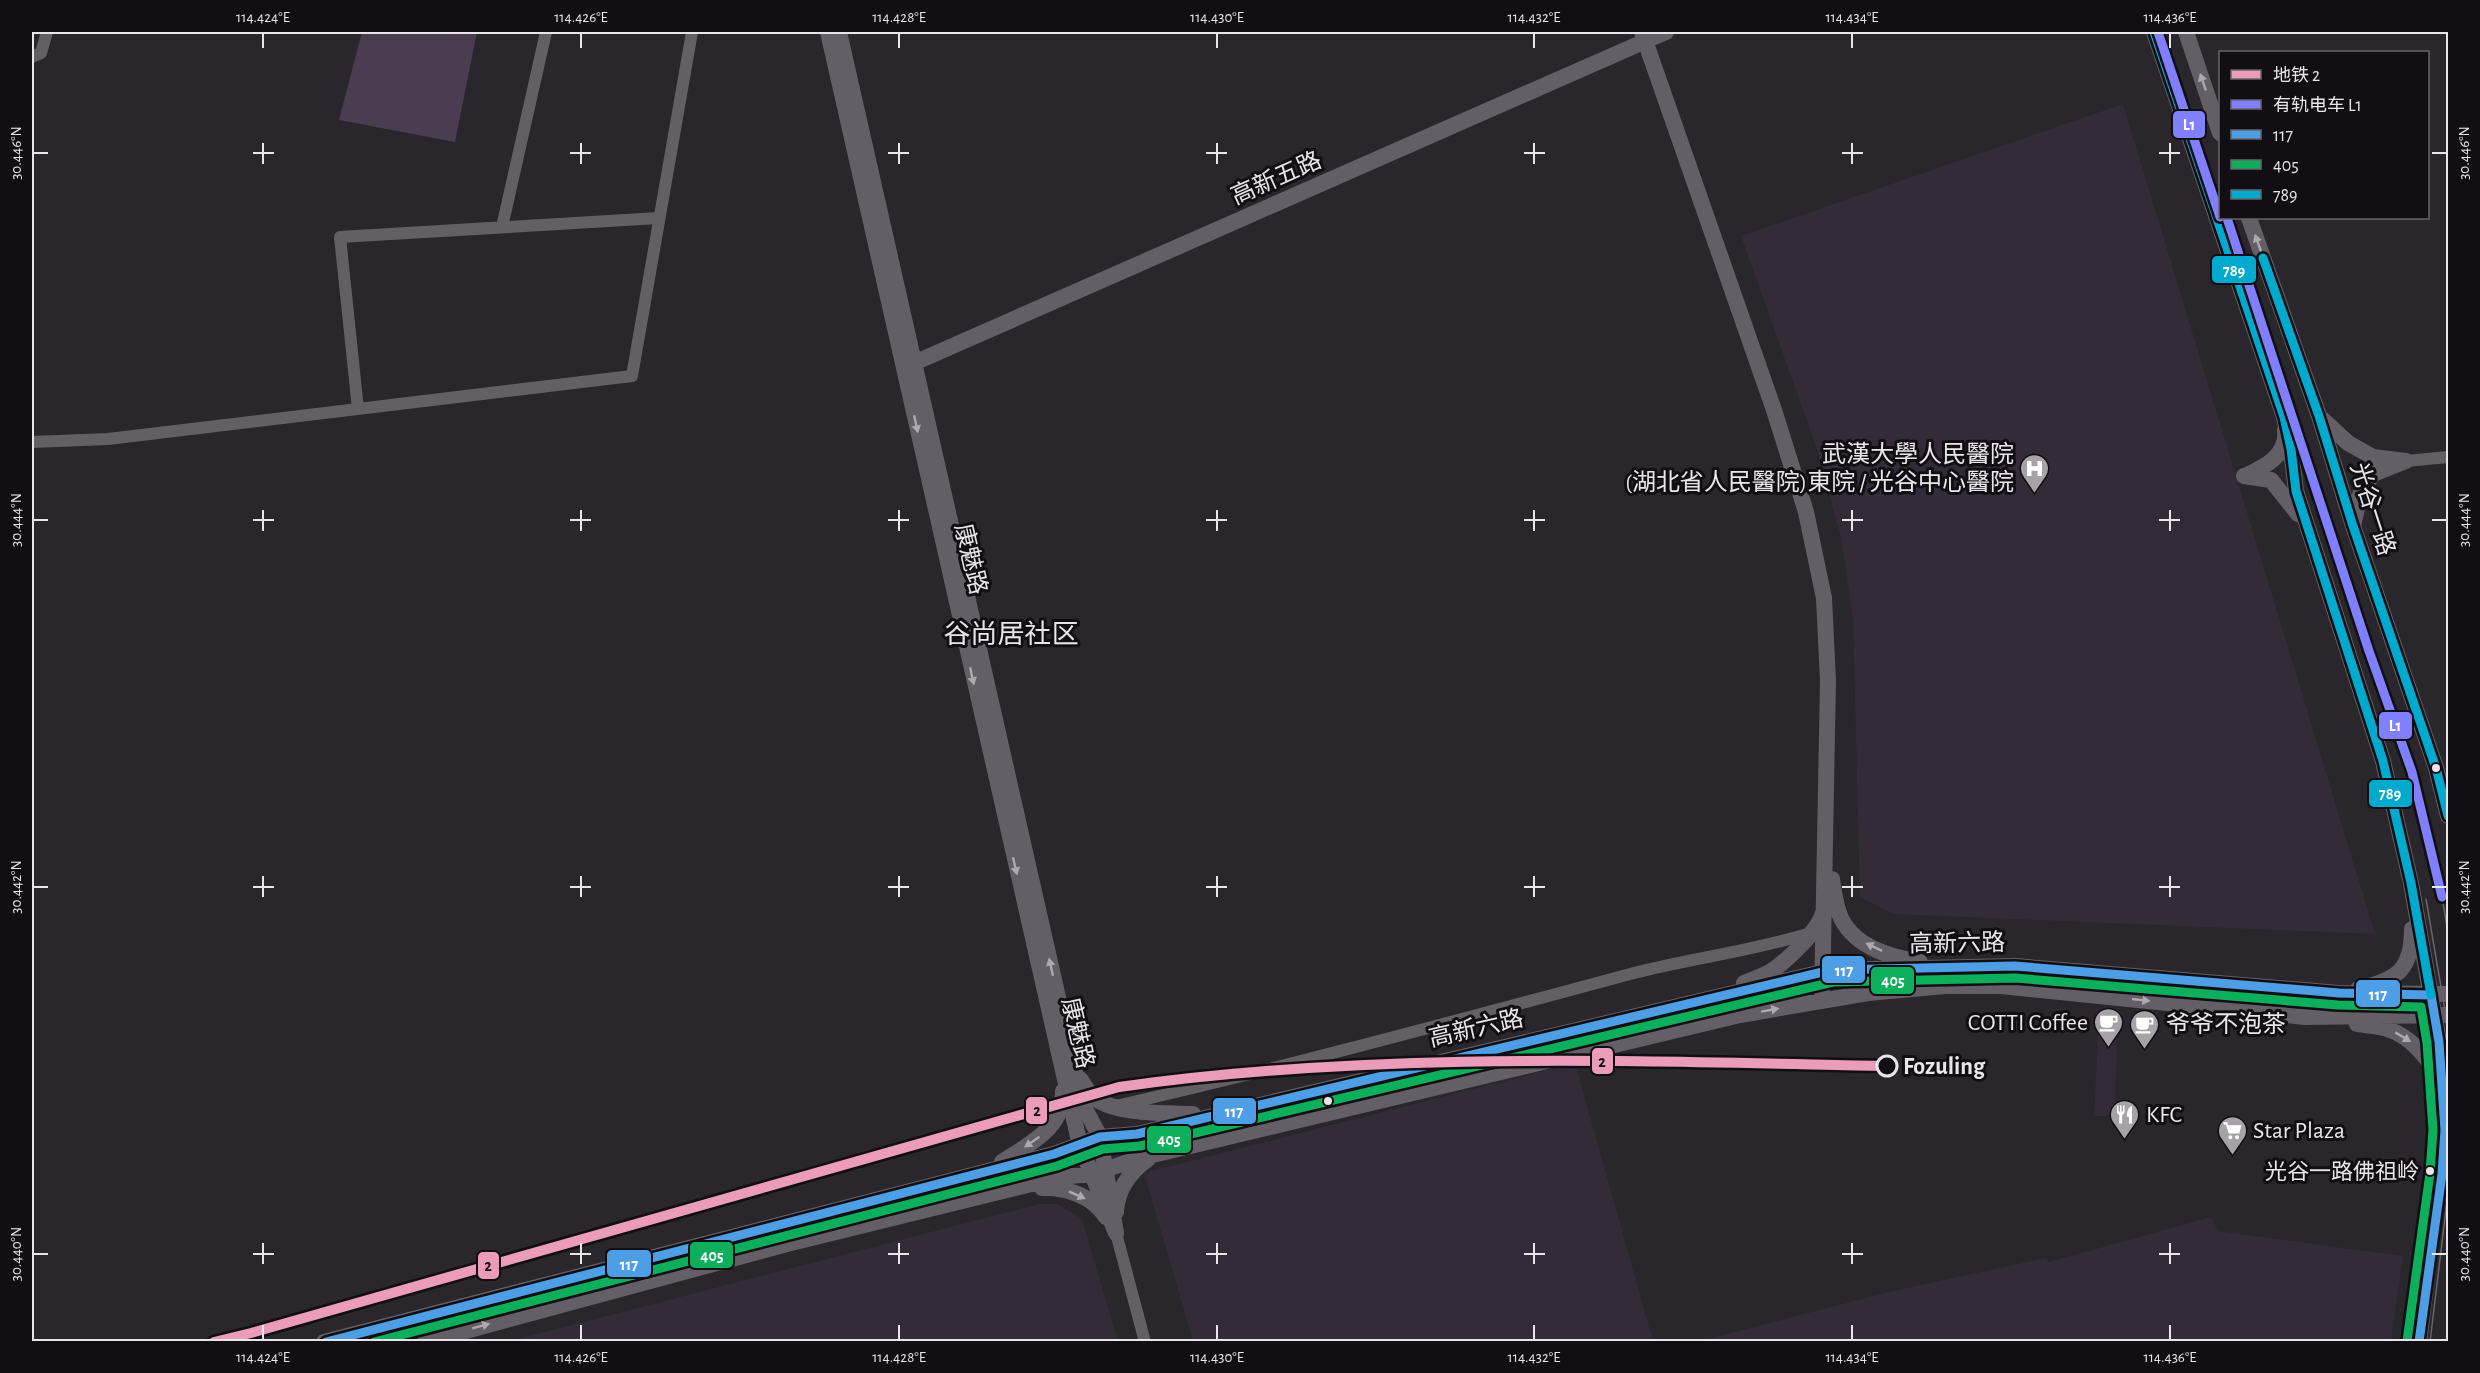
<svg xmlns="http://www.w3.org/2000/svg" width="2480" height="1373" viewBox="0 0 2480 1373" font-family="'Alegreya Sans','Noto Sans SC',sans-serif">
	<style>
		.built { fill: #332b38 }
		.grass { fill: #4a3d51 }
		.lines { fill: none; stroke-linecap: round; stroke-linejoin: round }
		.minor { stroke: #635f65; stroke-width: 12 }
		.major { stroke: #645f66; stroke-width: 16 }
		.tram { stroke: #686569; stroke-width: 1.5 }
		.bus-1-casing { stroke: #110f13; stroke-width: 14 }
		.bus-2-casing { stroke: #110f13; stroke-width: 14 }
		.bus-3-casing { stroke: #110f13; stroke-width: 14 }
		.bus-1 { stroke: #4d9ee5; stroke-width: 9 }
		.bus-2 { stroke: #0daf5c; stroke-width: 9 }
		.bus-3 { stroke: #00a9ce; stroke-width: 9 }
		.tram-1-casing { stroke: #110f13; stroke-width: 14 }
		.tram-1 { stroke: #8080ff; stroke-width: 9 }
		.metro-1-casing { stroke: #110f13; stroke-width: 15 }
		.metro-1 { stroke: #ec9cbb; stroke-width: 10 }
		.oneway { fill: #ada9af }
		.ticks { fill: none; stroke: #e9e5eb; stroke-width: 2 }
		.bus-dot { fill: #e9e5eb; stroke: #110f13; stroke-width: 2 }
		.stop-dot { fill: #110f13; stroke: #e9e5eb; stroke-width: 3 }
		.labels { text-anchor: middle; stroke-width: 6; stroke-linejoin: round; paint-order: stroke }
		.bus-label { font-size: 22px; fill: #e9e5eb; stroke: #110f13; text-anchor: end }
		.street-label { font-size: 24px; fill: #e9e5eb; stroke: #110f13 }
		.poi-label { font-size: 24px; fill: #e9e5eb; stroke: #110f13; text-anchor: start }
		.stop-label { font-size: 24px; font-weight: bold; fill: #e9e5eb; stroke: #110f13; text-anchor: start }
		.quarter-label { font-size: 27px; fill: #e9e5eb; stroke: #110f13 }
		.line-badge { stroke: #110f13; stroke-width: 2 }
		.badge-label { font-size: 16px; text-anchor: middle; font-weight: bold; fill: #fff }
		.pale-badge-label { font-size: 16px; text-anchor: middle; font-weight: bold; fill: #111 }
		.neatline { fill: none; stroke: #e9e5eb; stroke-width: 2 }
		.ticks-label { font-size: 15px; text-anchor: middle; fill: #e9e5eb }
	</style>
	<rect width="100%" height="100%" fill="#29272b"/>
	<path class="built" d="M2123 104 2375 934 1893 914 1860 897 1853 619 1841 538 1817 449 1741 236Z
		M2098 1036 2117 1037 2115 1116H2094Z
		M1575 1063 1653 1341H1193L1144 1173Z
		M1039 1204H1057L1082 1219 1118 1341H510Z
		M2211 1217 2218 1231 2403 1256 2391 1341H1700L1893 1291 2046 1258 2049 1262Z"/>
	<path class="grass" d="M362 32H477L455 142 339 120Z"/>
	<g class="lines">
		<path class="minor" d="M32 57 41 53 47 32
			M502 227 546 32
			M358 409 340 237 659 218
			M32 442 108 439 632 376 692 32
			M2406 461 2448 457
			M1116 1106C1290 1066 1462 1019 1634 973 1693 958 1752 951 1811 933
			M1116 1233 1145 1342"/>
		<path class="major" d="M828 32 1071 1106 1080 1145 1116 1233 1100 1137 1082 1103 839 32
			M1642 32 1774 410 1806 512 1824 598 1828 680 1822 1001
			M2154 32 2284 417 2291 449 2296 491 2383 761 2411 883 2439 1042 2445 1130 2442 1174 2434 1221 2419 1342
			M2186 32 2220 133
			M2249 218 2319 416 2353 526 2436 768 2448 816
			M907 366 1666 32
			M2322 419 2348 443 2373 457 2406 461
			M2244 476 2271 480 2298 514
			M2245 476C2264 467 2288 456 2285 430
			M2353 526 2360 495 2373 474 2403 462
			M1832 879C1834 892 1836 909 1842 920 1857 948 1891 957 1920 962
			M1744 983C1752 980 1762 976 1770 972 1787 961 1818 931 1823 913
			M2358 989C2396 980 2412 971 2412 929
			M2357 1024C2367 1026 2380 1026 2390 1030 2413 1038 2427 1059 2441 1078
			M1080 1079C1084 1084 1087 1090 1091 1095 1111 1115 1166 1113 1193 1114
			M1002 1162C1029 1144 1064 1128 1063 1091
			M1042 1188C1066 1187 1093 1196 1106 1217
			M1116 1212C1117 1189 1130 1172 1148 1159
			M324 1342 1054 1154 1100 1137 1137 1134 1831 970 2015 966 2339 993 2448 994
			M425 1342 787 1244 1060 1177 1092 1174 1140 1158 1740 1015 1868 993 1945 986H2001L2305 1017 2448 1015"/>
		<path class="tram" d="M2442 897 2448 933
			M2426 899 2448 1028
			M2430 1342 2448 1193"/>
		<defs>
			<path id="bus-1" d="M326 1342 1054 1154 1100 1137 1137 1134 1831 970 2015 966 2339 993 2431 995 2439 1042 2445 1130 2442 1174 2419 1342"/>
			<path id="bus-2" d="M374 1342 1057 1166 1103 1149 1140 1146 1833 982 2015 978 2338 1005 2421 1007 2427 1043 2433 1130 2430 1173 2407 1341"/>
			<path id="bus-3" d="M2154 32 2284 417 2291 449 2296 491 2383 761 2411 883 2431 995
				M2263 258 2319 416 2353 526 2436 768 2448 816"/>
		</defs>
		<use href="#bus-1" class="bus-1-casing"/>
		<use href="#bus-2" class="bus-2-casing"/>
		<use href="#bus-3" class="bus-3-casing"/>
		<use href="#bus-1" class="bus-1"/>
		<use href="#bus-2" class="bus-2"/>
		<use href="#bus-3" class="bus-3"/>
		<defs>
			<path id="tram-1" d="M2158 32 2220 217
				M2227 218 2369 651 2412 772 2442 897"/>
		</defs>
		<use href="#tram-1" class="tram-1-casing"/>
		<use href="#tram-1" class="tram-1"/>
		<defs>
			<path id="metro-1" d="M214 1342 251 1333 1119 1087C1373 1051 1631 1061 1887 1066"/>
		</defs>
		<use href="#metro-1" class="metro-1-casing"/>
		<use href="#metro-1" class="metro-1"/>
	</g>
	<defs><path id="oneway-solid" d="M-6-.8H1V-3.2L6.5 0L1 3.2V.8H-6Z" transform="scale(1.5)"/></defs>
	<g class="oneway">
		<use href="#oneway-solid" transform="translate(2203 82) rotate(-109)"/>
		<use href="#oneway-solid" transform="translate(2258 243) rotate(-110)"/>
		<use href="#oneway-solid" transform="translate(916 424) rotate(78)"/>
		<use href="#oneway-solid" transform="translate(972 676) rotate(78)"/>
		<use href="#oneway-solid" transform="translate(1015 866) rotate(77)"/>
		<use href="#oneway-solid" transform="translate(1874 947) rotate(-154)"/>
		<use href="#oneway-solid" transform="translate(1051 967) rotate(-103)"/>
		<use href="#oneway-solid" transform="translate(2141 1000) rotate(6)"/>
		<use href="#oneway-solid" transform="translate(1770 1010) rotate(-10)"/>
		<use href="#oneway-solid" transform="translate(2403 1037) rotate(31)"/>
		<use href="#oneway-solid" transform="translate(1032 1142) rotate(145)"/>
		<use href="#oneway-solid" transform="translate(1077 1195) rotate(24)"/>
		<use href="#oneway-solid" transform="translate(481 1326) rotate(-15)"/>
	</g>
	<path class="ticks" d="M263 33V48M581 33V48M899 33V48M1217 33V48M1534 33V48M1852 33V48M2170 33V48M263 143V164M581 143V164M899 143V164M1217 143V164M1534 143V164M1852 143V164M2170 143V164M33 153H48M253 153H274M570 153H591M888 153H909M1206 153H1227M1524 153H1545M1842 153H1863M2159 153H2180M2432 153H2447M263 510V531M581 510V531M899 510V531M1217 510V531M1534 510V531M1852 510V531M2170 510V531M33 520H48M253 520H274M570 520H591M888 520H909M1206 520H1227M1524 520H1545M1842 520H1863M2159 520H2180M2432 520H2447M263 876V897M581 876V897M899 876V897M1217 876V897M1534 876V897M1852 876V897M2170 876V897M33 887H48M253 887H274M570 887H591M888 887H909M1206 887H1227M1524 887H1545M1842 887H1863M2159 887H2180M2432 887H2447M263 1243V1264M581 1243V1264M899 1243V1264M1217 1243V1264M1534 1243V1264M1852 1243V1264M2170 1243V1264M33 1254H48M253 1254H274M570 1254H591M888 1254H909M1206 1254H1227M1524 1254H1545M1842 1254H1863M2159 1254H2180M2432 1254H2447M263 1325V1340M581 1325V1340M899 1325V1340M1217 1325V1340M1534 1325V1340M1852 1325V1340M2170 1325V1340"/>
	<defs>
		<symbol id="hospital-pin" viewBox="-11 -11 22 30"><path d="M0 17L-7.5 6A9.5 9.5 0 1 1 7.5 6Z" fill="#a6a2a8" stroke="#110f13"/><path d="M-5-5h3v3.5h4V-5h3V5h-3V1.5h-4V5h-3Z" fill="#fff"/></symbol>
		<symbol id="cafe-pin" viewBox="-11 -11 22 30"><path d="M0 17L-7.5 6A9.5 9.5 0 1 1 7.5 6Z" fill="#a6a2a8" stroke="#110f13"/><path d="M-5.5-4.5H6V0H3Q3 3.5 0 3.5H-2.5Q-5.5 3.5-5.5 0ZM3-3.2v2h1.7v-2ZM-6 4.5H4V6H-6Z" fill="#fff"/></symbol>
		<symbol id="restaurant-pin" viewBox="-11 -11 22 30"><path d="M0 17L-7.5 6A9.5 9.5 0 1 1 7.5 6Z" fill="#a6a2a8" stroke="#110f13"/><path d="M-5-6h1v4h1v-4h1v4h1v-4h1v5L-1.5 .5V6h-2V.5L-5-1ZM5-6V6H3V1.5H1.5Q1.5-4 5-6Z" fill="#fff"/></symbol>
		<symbol id="supermarket-pin" viewBox="-11 -11 22 30"><path d="M0 17L-7.5 6A9.5 9.5 0 1 1 7.5 6Z" fill="#a6a2a8" stroke="#110f13"/><path d="M-6-5.5h2.5l.6 2H6L4.5 2H-2.5L-4.4-4H-6ZM-1.5 3.2a1.3 1.3 0 1 0 .1 0ZM3 3.2a1.3 1.3 0 1 0 .1 0Z" fill="#fff"/></symbol>
	</defs>
	<g fill-rule="evenodd">
		<use href="#hospital-pin" x="2018" y="452" width="33" height="45"/>
		<use href="#cafe-pin" x="2092" y="1006" width="33" height="45"/>
		<use href="#cafe-pin" x="2128" y="1008" width="33" height="45"/>
		<use href="#restaurant-pin" x="2108" y="1098" width="33" height="45"/>
		<use href="#supermarket-pin" x="2216" y="1114" width="33" height="45"/>
	</g>
	<g class="bus-dot">
		<circle cx="2436" cy="768" r="5"/>
		<circle cx="1328" cy="1101" r="5"/>
		<circle cx="2430" cy="1171" r="5"/>
	</g>
	<circle class="stop-dot" cx="1887" cy="1066" r="10"/>
	<g class="labels">
		<g class="bus-label">
			<text x="2419" y="1179">光谷一路佛祖岭</text>
		</g>
		<g class="street-label">
			<text transform="translate(1276 178) rotate(-24)" y="8">高新五路</text>
			<text transform="translate(2373 509) rotate(72)" y="8">光谷一路</text>
			<text transform="translate(971 559) rotate(77)" y="8">康魅路</text>
			<text transform="translate(1957 943) rotate(-1)" y="8">高新六路</text>
			<text transform="translate(1476 1028) rotate(-13)" y="8">高新六路</text>
			<text transform="translate(1078 1033) rotate(77)" y="8">康魅路</text>
		</g>
		<g class="poi-label">
			<text x="2014" y="462" text-anchor="end">武漢大學人民醫院<tspan x="2014" dy="28">(湖北省人民醫院)東院 / 光谷中心醫院</tspan></text>
			<text x="2088" y="1030" text-anchor="end">COTTI Coffee</text>
			<text x="2166" y="1032">爷爷不泡茶</text>
			<text x="2146" y="1122">KFC</text>
			<text x="2253" y="1138">Star Plaza</text>
		</g>
		<g class="stop-label">
			<text x="1903" y="1074">Fozuling</text>
		</g>
		<g class="quarter-label">
			<text x="1011" y="643">谷尚居社区</text>
		</g>
	</g>
	<g class="line-badge">
		<rect x="2172" y="110" width="34" height="29" rx="6" fill="#8080ff"/>
		<rect x="2211" y="255" width="46" height="29" rx="6" fill="#00a9ce"/>
		<rect x="2378" y="711" width="35" height="29" rx="6" fill="#8080ff"/>
		<rect x="2368" y="779" width="45" height="29" rx="6" fill="#00a9ce"/>
		<rect x="1821" y="955" width="45" height="29" rx="6" fill="#4d9ee5"/>
		<rect x="1870" y="966" width="45" height="29" rx="6" fill="#0daf5c"/>
		<rect x="2355" y="979" width="46" height="29" rx="6" fill="#4d9ee5"/>
		<rect x="1591" y="1047" width="23" height="28" rx="6" fill="#ec9cbb"/>
		<rect x="1025" y="1096" width="23" height="29" rx="6" fill="#ec9cbb"/>
		<rect x="1212" y="1097" width="45" height="28" rx="6" fill="#4d9ee5"/>
		<rect x="1146" y="1125" width="46" height="29" rx="6" fill="#0daf5c"/>
		<rect x="689" y="1241" width="45" height="28" rx="6" fill="#0daf5c"/>
		<rect x="606" y="1249" width="46" height="29" rx="6" fill="#4d9ee5"/>
		<rect x="477" y="1251" width="23" height="29" rx="6" fill="#ec9cbb"/>
	</g>
	<g class="badge-label">
		<text x="2189" y="130">L1</text>
		<text x="2234" y="276">789</text>
		<text x="2395" y="731">L1</text>
		<text x="2390" y="799">789</text>
		<text x="1844" y="976">117</text>
		<text x="1893" y="986">405</text>
		<text x="2378" y="1000">117</text>
		<text x="1234" y="1117">117</text>
		<text x="1169" y="1145">405</text>
		<text x="712" y="1261">405</text>
		<text x="629" y="1270">117</text>
	</g>
	<g class="pale-badge-label">
		<text x="1602" y="1067">2</text>
		<text x="1037" y="1116">2</text>
		<text x="488" y="1271">2</text>
	</g>
	<rect width="2480" height="1373" fill="none" stroke="#110f13" stroke-width="66"/>
	<rect x="2219" y="51" width="210" height="168" fill="#110f13" stroke="#676569" stroke-width="1.5"/>
	<rect x="2231" y="70" width="30" height="9" fill="#ec9cbb" stroke="#676569" stroke-width="1.5"/>
	<text x="2273" y="81" font-size="18" fill="#e9e5eb">地铁 2</text>
	<rect x="2231" y="100" width="30" height="9" fill="#8080ff" stroke="#676569" stroke-width="1.5"/>
	<text x="2273" y="111" font-size="18" fill="#e9e5eb">有轨电车 L1</text>
	<rect x="2231" y="130" width="30" height="9" fill="#4d9ee5" stroke="#676569" stroke-width="1.5"/>
	<text x="2273" y="141" font-size="18" fill="#e9e5eb">117</text>
	<rect x="2231" y="160" width="30" height="9" fill="#0daf5c" stroke="#676569" stroke-width="1.5"/>
	<text x="2273" y="171" font-size="18" fill="#e9e5eb">405</text>
	<rect x="2231" y="190" width="30" height="9" fill="#00a9ce" stroke="#676569" stroke-width="1.5"/>
	<text x="2273" y="201" font-size="18" fill="#e9e5eb">789</text>
	<rect x="33" y="33" width="2414" height="1307" class="neatline"/>
	<g class="ticks-label">
		<text x="263" y="22">114.424°E</text>
		<text x="581" y="22">114.426°E</text>
		<text x="899" y="22">114.428°E</text>
		<text x="1217" y="22">114.430°E</text>
		<text x="1534" y="22">114.432°E</text>
		<text x="1852" y="22">114.434°E</text>
		<text x="2170" y="22">114.436°E</text>
		<text transform="translate(16 153) rotate(-90)" y="5">30.446°N</text>
		<text transform="translate(2464 153) rotate(-90)" y="5">30.446°N</text>
		<text transform="translate(16 520) rotate(-90)" y="5">30.444°N</text>
		<text transform="translate(2464 520) rotate(-90)" y="5">30.444°N</text>
		<text transform="translate(16 887) rotate(-90)" y="5">30.442°N</text>
		<text transform="translate(2464 887) rotate(-90)" y="5">30.442°N</text>
		<text transform="translate(16 1254) rotate(-90)" y="5">30.440°N</text>
		<text transform="translate(2464 1254) rotate(-90)" y="5">30.440°N</text>
		<text x="263" y="1362">114.424°E</text>
		<text x="581" y="1362">114.426°E</text>
		<text x="899" y="1362">114.428°E</text>
		<text x="1217" y="1362">114.430°E</text>
		<text x="1534" y="1362">114.432°E</text>
		<text x="1852" y="1362">114.434°E</text>
		<text x="2170" y="1362">114.436°E</text>
	</g>
</svg>
